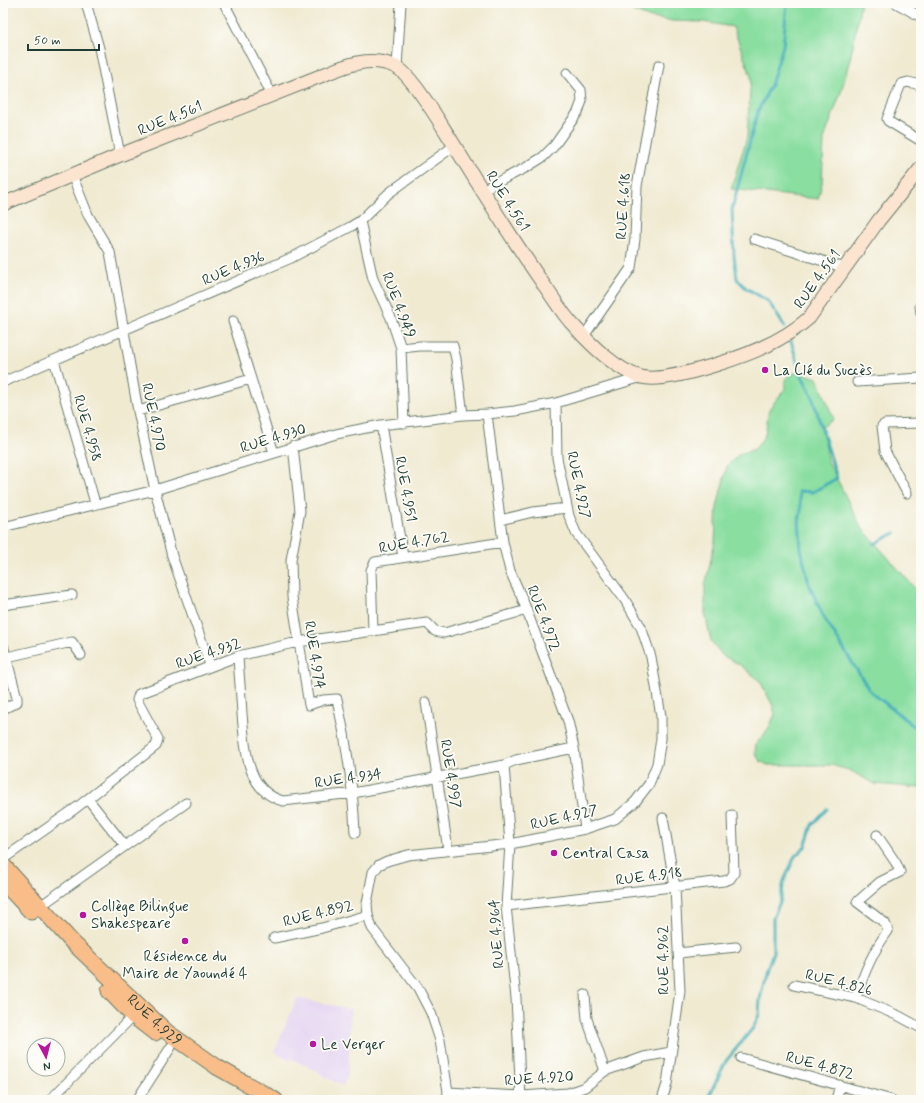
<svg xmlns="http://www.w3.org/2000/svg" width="924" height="1103" viewBox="0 0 924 1103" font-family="Mynerve,sans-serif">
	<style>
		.built { fill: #e3d3f2 }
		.green { fill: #89dea0; stroke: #548e6a }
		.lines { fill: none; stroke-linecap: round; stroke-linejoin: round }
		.stream { stroke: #3cadb8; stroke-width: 3 }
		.minor-casing { stroke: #687a6b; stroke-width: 11 }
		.secondary-casing { stroke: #687a6b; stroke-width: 15 }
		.primary-casing { stroke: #687a6b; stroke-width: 17 }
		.minor { stroke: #fff; stroke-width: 9 }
		.secondary { stroke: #fce5d0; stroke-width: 13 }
		.primary { stroke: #f8bd89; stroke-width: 15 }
		.poi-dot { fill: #b5179e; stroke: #fdfcf7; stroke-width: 1.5 }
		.labels { text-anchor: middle; stroke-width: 3.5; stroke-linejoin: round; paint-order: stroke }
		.street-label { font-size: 15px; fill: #1f3d34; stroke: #fdfcf7 }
		.poi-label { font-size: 15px; fill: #1f3d34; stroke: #fdfcf7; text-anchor: start }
	</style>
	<rect width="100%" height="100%" fill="#fdfcf7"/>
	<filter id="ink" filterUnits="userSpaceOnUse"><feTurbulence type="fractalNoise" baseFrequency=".025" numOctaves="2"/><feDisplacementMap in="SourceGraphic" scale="8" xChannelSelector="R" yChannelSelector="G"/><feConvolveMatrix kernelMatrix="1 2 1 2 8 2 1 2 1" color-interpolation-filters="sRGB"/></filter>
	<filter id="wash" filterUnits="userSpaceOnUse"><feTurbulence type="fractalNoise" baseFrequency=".012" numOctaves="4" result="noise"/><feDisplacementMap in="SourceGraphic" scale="16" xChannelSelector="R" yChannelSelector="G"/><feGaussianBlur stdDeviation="0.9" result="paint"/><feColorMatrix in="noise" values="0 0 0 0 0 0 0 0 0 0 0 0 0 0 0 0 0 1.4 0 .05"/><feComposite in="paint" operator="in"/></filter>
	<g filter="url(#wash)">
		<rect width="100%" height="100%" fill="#f0ead1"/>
		<path class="built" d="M297 998 351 1009 348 1075 343 1086 289 1057 292 1062 274 1052Z"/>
		<path class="green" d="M630 3H861L851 55 841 92 824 139 822 183 818 199 731 189 747 137 751 76 733 27 703 22 673 21 651 18 633 11Z
			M800 372 817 378 834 419 822 427 828 461 861 527 921 595V788L875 784 849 770 831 765H768L760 761 755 753 756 744 768 730 775 714 773 706 760 681 739 664 723 656 711 641 705 613V586L715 541 717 507 727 466 739 454 755 449 765 435 769 409 785 389V380L792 374Z"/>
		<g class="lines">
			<path class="stream" d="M785 327 768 301 746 288 737 279 734 256 732 209 758 111 771 85 783 46 787 3
				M791 341 800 372 812 396 837 478 813 492 799 491 801 511 799 521 801 549 809 584 823 616 870 691 921 732
				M874 544 895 533
				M768 966 773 952V918L780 902 784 881 795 856 805 847 812 825 827 809
				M707 1100 726 1061 753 1028 759 1015 760 999 767 968"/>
		</g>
	</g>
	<g filter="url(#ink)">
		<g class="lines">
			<defs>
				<path id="minor" d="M86 3 99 48 120 155
					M224 3 272 95
					M896 3 921 17
					M397 67 401 3
					M921 85 908 82 901 84 887 119 888 121 921 141
					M72 175 88 215 110 252 138 411 155 490 172 556 210 665
					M482 190 527 167 543 157 554 146 578 112 582 101 581 90 567 73
					M360 221 373 279 391 318 401 348 404 423
					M754 239 845 268
					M920 306 921 313
					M233 321 274 453
					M584 336 631 268 635 239 637 186 659 65
					M401 348 420 346H453L456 359 463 415
					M54 360 95 503
					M3 382 291 258 350 227 360 221 389 193 454 146
					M857 382 921 378
					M138 411 251 379
					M487 414 503 542 510 571 522 598 568 721 574 748 585 829
					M381 425 403 557
					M293 446 300 511 291 560 292 597 309 705 323 700 337 699C347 743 353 787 355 833
					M907 493 885 451 882 426 885 424 921 423
					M500 520 533 512 567 508
					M3 527 155 490 336 434 381 425 463 415 487 414 515 411 556 403
					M3 605 72 595
					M373 631 371 570 375 562 503 542
					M3 645 17 698V702L3 709
					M238 656C239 675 241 694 242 714 245 745 245 791 283 801L353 793 504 765 516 760 574 748
					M7 657 72 642 81 655
					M426 702 448 850
					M504 765 510 844 506 906 516 998 521 1100
					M88 799 125 846 186 803
					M3 859 76 808 156 746 158 739 137 700 139 694 238 656 298 642 427 623 435 631 444 633 527 610
					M506 906 724 881 730 879 734 873 732 815
					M39 907 125 846
					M274 938 322 928 368 915
					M678 953 736 947
					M794 985 856 998 899 1016 921 1028
					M585 995 587 1019 605 1071
					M856 998C863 975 873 951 888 931L885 923 857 902 880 882 900 872 896 863 877 835
					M741 1058 892 1100
					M448 1092 521 1096 568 1093 585 1087 605 1071 644 1057 671 1052
					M50 1100 133 1016
					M137 1100 171 1047
					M447 1100 448 1092 440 1040 431 1013 418 988 372 928 368 915 367 903 373 872 379 865 387 861 408 855 510 844 585 829 615 819 635 802 649 784 657 764 661 739V716L651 657 641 627 625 600 576 533 569 516 557 458 556 403 642 377
					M662 1100 667 1084 680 991 675 887 663 818
					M836 1100 840 1085"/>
				<path id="secondary" d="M3 204 120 155 323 75C346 65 372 55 396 67 411 74 441 124 451 140 481 189 511 238 544 285 554 299 563 315 575 327 591 345 618 371 641 377 661 382 699 370 718 364 751 354 783 341 809 318L879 220 921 168"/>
				<g id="primary">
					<path id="s1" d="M3 865 72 942 167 1032 217 1067 275 1100"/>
					<path d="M3 882 31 912"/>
					<path d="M109 991 133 1016 155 1033"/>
				</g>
			</defs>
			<use href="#minor" class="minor-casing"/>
			<use href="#secondary" class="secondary-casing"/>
			<use href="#primary" class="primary-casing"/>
			<use href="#minor" class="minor"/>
			<use href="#secondary" class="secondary"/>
			<use href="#primary" class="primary"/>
		</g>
	</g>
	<g class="poi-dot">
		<circle cx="765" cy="370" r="4"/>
		<circle cx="554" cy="853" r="4"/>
		<circle cx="83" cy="915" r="4"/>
		<circle cx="185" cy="941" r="4"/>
		<circle cx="313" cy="1044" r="4"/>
	</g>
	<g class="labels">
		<g class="street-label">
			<text transform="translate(170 118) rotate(-22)" y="5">RUE 4.561</text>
			<text transform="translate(508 201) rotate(58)" y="5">RUE 4.561</text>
			<text transform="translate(623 206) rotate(-86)" y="5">RUE 4.618</text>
			<text transform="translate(233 268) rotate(-23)" y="5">RUE 4.936</text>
			<text transform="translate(817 279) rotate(-54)" y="5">RUE 4.561</text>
			<text transform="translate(399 305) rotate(69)" y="5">RUE 4.949</text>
			<text transform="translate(154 417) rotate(78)" y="5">RUE 4.970</text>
			<text transform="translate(88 428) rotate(74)" y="5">RUE 4.958</text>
			<text transform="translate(273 438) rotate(-17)" y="5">RUE 4.930</text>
			<text transform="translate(579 485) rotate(78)" y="5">RUE 4.927</text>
			<text transform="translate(406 489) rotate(80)" y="5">RUE 4.951</text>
			<text transform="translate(414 542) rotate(-10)" y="5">RUE 4.762</text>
			<text transform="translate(544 618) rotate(69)" y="5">RUE 4.972</text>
			<text transform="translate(208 653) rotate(-19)" y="5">RUE 4.932</text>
			<text transform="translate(315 655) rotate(81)" y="5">RUE 4.974</text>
			<text transform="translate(451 774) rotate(81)" y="5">RUE 4.997</text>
			<text transform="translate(348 778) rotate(-8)" y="5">RUE 4.934</text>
			<text transform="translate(564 817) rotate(-13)" y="5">RUE 4.927</text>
			<text transform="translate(649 876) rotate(-7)" y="5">RUE 4.918</text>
			<text transform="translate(318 913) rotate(-14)" y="5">RUE 4.892</text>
			<text transform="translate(496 934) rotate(-94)" y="5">RUE 4.964</text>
			<text transform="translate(663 960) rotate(-91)" y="5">RUE 4.962</text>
			<text transform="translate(839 982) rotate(14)" y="5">RUE 4.826</text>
			<text dy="5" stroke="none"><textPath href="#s1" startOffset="217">RUE 4.929</textPath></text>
			<text transform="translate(820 1065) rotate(15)" y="5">RUE 4.872</text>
			<text transform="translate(539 1078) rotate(-4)" y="5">RUE 4.920</text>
		</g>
		<g class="poi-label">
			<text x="773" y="375">La Clé du Succès</text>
			<text x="562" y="858">Central Casa</text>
			<text x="91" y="911">Collège Bilingue<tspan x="91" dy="17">Shakespeare</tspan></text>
			<text x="185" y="961" text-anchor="middle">Résidence du<tspan x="185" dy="17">Maire de Yaoundé 4</tspan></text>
			<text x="321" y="1049">Le Verger</text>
		</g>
	</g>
	<rect width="924" height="1103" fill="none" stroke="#fdfcf7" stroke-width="16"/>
	<g transform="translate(46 1057) rotate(173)"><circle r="19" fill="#fdfcf7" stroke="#a4b0a9"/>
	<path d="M0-3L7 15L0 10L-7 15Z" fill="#b5179e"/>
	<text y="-6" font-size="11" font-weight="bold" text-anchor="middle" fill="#1f3d34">N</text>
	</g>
	<path d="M28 44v6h71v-6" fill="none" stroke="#1f3d34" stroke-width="2"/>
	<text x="34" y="44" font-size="12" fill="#1f3d34" stroke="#fdfcf7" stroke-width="3" paint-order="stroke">50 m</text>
</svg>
